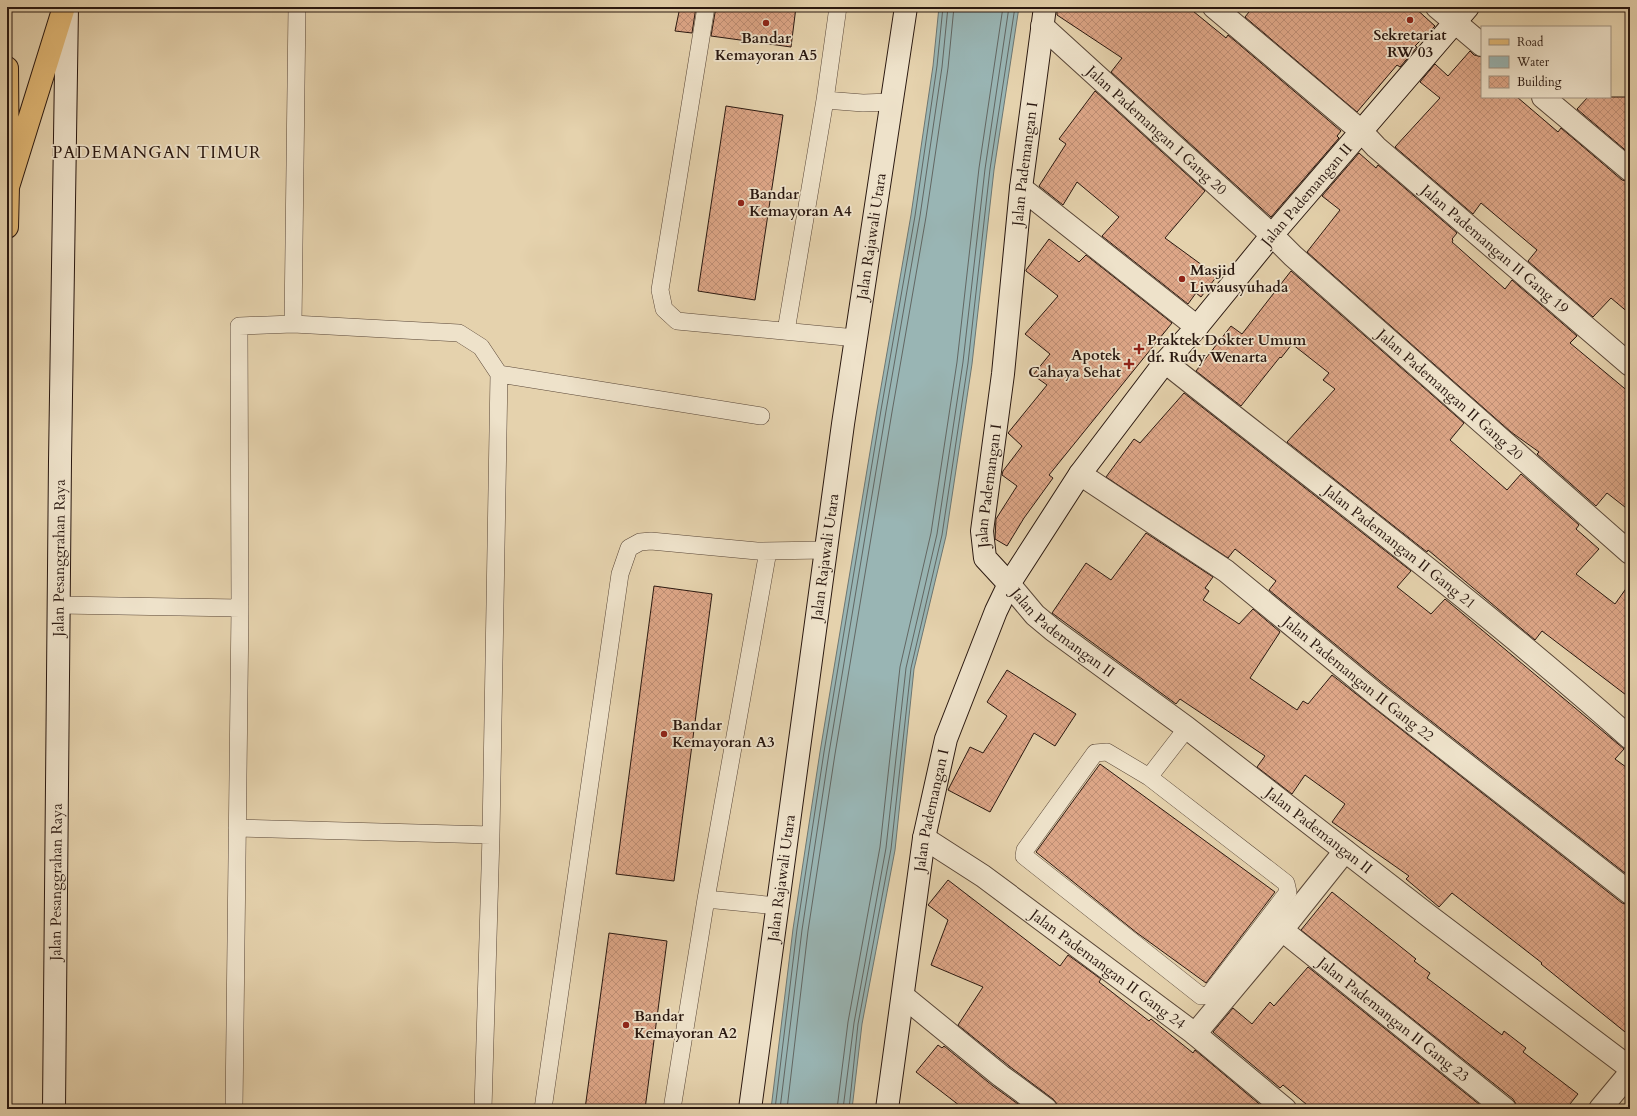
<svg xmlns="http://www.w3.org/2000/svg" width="1637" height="1116" viewBox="0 0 1637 1116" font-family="Cardo,serif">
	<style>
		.water { fill: #99b5b4; stroke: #6d7672 }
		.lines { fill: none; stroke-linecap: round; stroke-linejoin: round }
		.shore { stroke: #626662; stroke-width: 1 }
		.building { fill: url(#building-cross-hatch); stroke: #2a1810 }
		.lane-casing { stroke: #594637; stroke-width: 18 }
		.street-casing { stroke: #594637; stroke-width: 24 }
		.secondary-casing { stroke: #2a1810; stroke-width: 24 }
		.primary-casing { stroke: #2a1810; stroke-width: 24 }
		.lane { stroke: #eee2ca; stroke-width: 17 }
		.street { stroke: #eee2ca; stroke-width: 22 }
		.secondary { stroke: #eee2ca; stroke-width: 22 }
		.primary { stroke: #e2b976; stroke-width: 22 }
		.poi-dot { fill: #8f2418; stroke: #eee2ca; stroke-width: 1.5 }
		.labels { text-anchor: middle; stroke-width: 3.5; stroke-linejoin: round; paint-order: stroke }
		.poi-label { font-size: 15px; font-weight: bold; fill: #2a1810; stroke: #eee2ca; text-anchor: start }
		.street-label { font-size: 15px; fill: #2a1810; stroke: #eee2ca }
		.quarter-label { font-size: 17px; letter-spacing: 1px; fill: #2a1810; stroke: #eee2ca }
	</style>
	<defs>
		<pattern id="building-cross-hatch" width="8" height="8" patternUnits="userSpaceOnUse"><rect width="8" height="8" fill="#dda687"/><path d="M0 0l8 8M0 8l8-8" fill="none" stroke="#be8e74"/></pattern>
	</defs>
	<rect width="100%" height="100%" fill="#e5d2ad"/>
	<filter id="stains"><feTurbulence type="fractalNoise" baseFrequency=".005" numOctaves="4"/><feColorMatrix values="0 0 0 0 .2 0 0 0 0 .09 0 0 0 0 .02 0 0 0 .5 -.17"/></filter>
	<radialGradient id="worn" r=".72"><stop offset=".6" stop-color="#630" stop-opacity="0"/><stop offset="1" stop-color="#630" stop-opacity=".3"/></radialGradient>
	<path class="water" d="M939 7H1019L994 170 972 364 946 536 914 669 895 850 862 1024 852 1109H771L793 929 820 752 877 410 911 215 933 66Z"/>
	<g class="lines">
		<path class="shore" d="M775 1109 797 929 824 752 881 410 915 216 937 66 943 7
			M780 1109 802 930 829 753 886 411 920 216 942 67 948 7
			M787 1109 808 931 835 754 892 412 926 217 948 68 954 7
			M837 1109 848 1022 880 847 900 667 931 533 957 362 979 168 1003 7
			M843 1109 854 1023 886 848 906 668 937 534 963 362 985 169 1009 7
			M849 1109 858 1024 891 849 911 668 942 535 968 363 990 169 1015 7"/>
	</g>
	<path class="building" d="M680 7H696L692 33 675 31Z
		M716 7H796L791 47 711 36Z
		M1057 7H1188L1226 38 1228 35 1341 131 1337 136 1339 138 1271 217 1111 72 1122 58 1057 15Z
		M1253 7H1414L1435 26 1415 46 1417 47 1400 67 1397 65 1357 112 1245 17Z
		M1470 51 1474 55 1482 57V97H1517L1558 132 1561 128 1622 180 1630 182V314L1611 298 1593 317 1528 261 1537 250 1481 203 1473 214 1395 147 1440 98 1420 82 1435 64 1448 76Z
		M1095 91 1205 191 1165 238 1217 276 1201 297 1196 293 1188 304 1102 236 1119 217 1077 182 1063 205 1039 186 1066 144 1059 139Z
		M1588 97H1630V154L1577 109Z
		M726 106 783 115 755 300 698 291Z
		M1359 153 1376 168 1378 165 1457 233 1452 239 1453 240 1452 242 1505 289 1512 280 1577 336 1570 343 1630 393V511L1607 493 1596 506 1537 454 1539 452 1511 432 1307 252 1340 210 1322 196Z
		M1049 239 1079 262 1086 255 1172 323 1049 475 1053 478 1024 518 1007 546 995 539 996 519 1017 486 1002 475 1003 471 1022 446 1008 433 1047 385 1033 375 1050 354 1025 334 1058 296 1026 271V270Z
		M1291 271 1464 423 1450 440 1507 490 1521 474 1579 525 1576 529 1599 549 1576 574 1615 604 1630 583V698L1542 631 1535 640 1428 550 1427 552 1287 442 1335 389 1323 380 1329 373 1292 344 1281 358 1280 357 1241 406 1196 371 1231 326 1242 334Z
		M1184 393 1411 571 1397 587 1431 614 1445 599 1624 749 1615 759 1630 770V877L1385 685 1269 590 1276 581 1235 549 1228 558 1106 477 1134 439 1140 443Z
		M1146 533 1213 577 1205 588 1209 591 1203 600 1239 624 1253 609 1280 632 1250 678 1297 710 1303 701 1308 704 1332 675 1622 903 1630 905V1036L1541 964 1542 963 1452 893 1439 907 1406 879 1409 876 1332 822 1345 804 1305 775 1292 794 1257 767 1265 756 1180 699 1176 704 1052 613 1086 563 1111 580Z
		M654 586 712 594 674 881 616 874Z
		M1007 670 1076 714 1055 746 1034 733 990 812 948 790 970 747 983 753 1007 716 987 702Z
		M1100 764 1275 892 1206 983 1137 933 1036 852Z
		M948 880 1060 966 1068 955 1101 979 1099 982 1149 1021 1151 1019 1193 1053 1195 1050 1264 1108 1263 1109H1058L1057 1104 1053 1099 1009 1066 958 1025 983 987 931 965 948 920 928 905Z
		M1332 892 1416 959 1414 961 1430 973 1427 978 1502 1035 1504 1031 1526 1048 1523 1052 1578 1094 1566 1109H1517L1516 1104 1513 1099 1301 930Z
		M609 933 667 941 645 1109H585Z
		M1308 967 1485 1109H1312L1283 1085 1280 1088 1213 1032 1233 1008 1252 1024 1270 1002 1274 1006Z
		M938 1045 942 1048 944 1046 993 1086 1025 1109H964L916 1072Z"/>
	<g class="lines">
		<defs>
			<path id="lane" d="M706 7 660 290 664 309 677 321 856 338
				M838 7 825 100 863 103 891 102
				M293 324 297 7
				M786 331 825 100
				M59 605 240 608 239 326 293 324 459 333 481 347 499 374 761 416
				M1149 777 1286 883 1288 892 1209 995 1201 996 1024 856 1025 850 1095 753 1107 752 1149 777 1187 728
				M237 828 491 835
				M706 899 778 906
				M234 1109 240 608
				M483 1109 491 835 499 374
				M543 1109 620 574 629 548 640 542 651 541 757 551 825 550
				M672 1109 706 899 768 551"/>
			<g id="street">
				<path id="s1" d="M1214 7 1361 131 1376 147 1630 365"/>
				<path d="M1437 7 1482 45"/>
				<path id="s2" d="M1042 26 1272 235 1293 256 1630 553"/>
				<path d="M1543 97 1630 170"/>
				<path d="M1021 188 1197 327"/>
				<path id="s3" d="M1165 362C1321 486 1481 605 1630 738"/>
				<path id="s4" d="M1080 474 1226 571 1377 695 1630 893"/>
				<path id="s5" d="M1009 584 1035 615 1053 630 1187 728 1429 916 1630 1068"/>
				<path id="s6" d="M924 838 983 876 1195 1034 1285 1109"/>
				<path id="s7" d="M1282 930 1505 1109"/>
				<path d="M903 996 1001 1076 1046 1109"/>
				<path d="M1195 1034 1282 930 1345 851"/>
				<path d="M1600 1109 1630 1073"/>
			</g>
			<g id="secondary">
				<path id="s8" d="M1009 584 985 558 982 531 1003 374 1021 188 1045 7"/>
				<path id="s9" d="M54 1109 60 461 67 7"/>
				<path id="s10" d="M750 1109 843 424 906 7"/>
				<path id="s11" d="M887 1109 924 838 946 739 996 611 1009 584 1080 474 1165 362 1197 327 1272 235 1468 7"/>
			</g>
			<path id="primary" d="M7 68 8 187 7 227
				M8 187 64 7"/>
		</defs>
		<use href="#lane" class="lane-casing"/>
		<use href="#street" class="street-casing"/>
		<use href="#secondary" class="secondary-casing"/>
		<use href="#primary" class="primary-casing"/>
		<use href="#lane" class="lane"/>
		<use href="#street" class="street"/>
		<use href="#secondary" class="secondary"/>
		<use href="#primary" class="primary"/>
	</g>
	<g class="poi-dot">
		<circle cx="1410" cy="20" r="4"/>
		<circle cx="766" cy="23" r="4"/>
		<circle cx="741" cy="203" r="4"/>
		<circle cx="1182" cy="279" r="4"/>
		<path d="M1137 343h4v4h4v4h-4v4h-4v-4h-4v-4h4z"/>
		<path d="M1127 358h4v4h4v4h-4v4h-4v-4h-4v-4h4z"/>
		<circle cx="664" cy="734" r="4"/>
		<circle cx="626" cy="1025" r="4"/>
	</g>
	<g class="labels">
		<g class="poi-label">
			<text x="1410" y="40" text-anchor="middle">Sekretariat<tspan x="1410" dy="17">RW 03</tspan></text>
			<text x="766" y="43" text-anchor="middle">Bandar<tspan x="766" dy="17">Kemayoran A5</tspan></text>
			<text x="749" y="199">Bandar<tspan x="749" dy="17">Kemayoran A4</tspan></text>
			<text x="1190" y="275">Masjid<tspan x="1190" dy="17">Liwausyuhada</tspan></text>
			<text x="1147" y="345">Praktek Dokter Umum<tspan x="1147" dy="17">dr. Rudy Wenarta</tspan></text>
			<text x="1121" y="360" text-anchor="end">Apotek<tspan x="1121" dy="17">Cahaya Sehat</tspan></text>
			<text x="672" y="730">Bandar<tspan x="672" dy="17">Kemayoran A3</tspan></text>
			<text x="634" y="1021">Bandar<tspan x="634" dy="17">Kemayoran A2</tspan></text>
		</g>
		<g class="street-label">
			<text dy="5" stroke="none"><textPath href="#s2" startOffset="155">Jalan Pademangan I Gang 20</textPath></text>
			<text dy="5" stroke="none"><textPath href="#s8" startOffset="432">Jalan Pademangan I</textPath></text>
			<text dy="5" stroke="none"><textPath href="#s11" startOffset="1033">Jalan Pademangan II</textPath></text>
			<text dy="5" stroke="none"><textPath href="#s10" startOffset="881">Jalan Rajawali Utara</textPath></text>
			<text dy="5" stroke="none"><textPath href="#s1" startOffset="371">Jalan Pademangan II Gang 19</textPath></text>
			<text dy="5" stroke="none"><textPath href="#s2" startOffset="550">Jalan Pademangan II Gang 20</textPath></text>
			<text dy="5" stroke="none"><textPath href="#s8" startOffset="108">Jalan Pademangan I</textPath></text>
			<text dy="5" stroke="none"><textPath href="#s3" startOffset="299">Jalan Pademangan II Gang 21</textPath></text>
			<text dy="5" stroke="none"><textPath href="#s9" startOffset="551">Jalan Pesanggrahan Raya</textPath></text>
			<text dy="5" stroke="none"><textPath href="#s10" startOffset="557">Jalan Rajawali Utara</textPath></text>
			<text dy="5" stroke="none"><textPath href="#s5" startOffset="73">Jalan Pademangan II</textPath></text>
			<text dy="5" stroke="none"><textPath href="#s4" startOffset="346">Jalan Pademangan II Gang 22</textPath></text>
			<text dy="5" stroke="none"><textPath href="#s11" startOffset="302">Jalan Pademangan I</textPath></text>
			<text dy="5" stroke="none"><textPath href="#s5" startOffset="397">Jalan Pademangan II</textPath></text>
			<text dy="5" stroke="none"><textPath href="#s10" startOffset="233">Jalan Rajawali Utara</textPath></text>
			<text dy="5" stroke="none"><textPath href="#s9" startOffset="227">Jalan Pesanggrahan Raya</textPath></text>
			<text dy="5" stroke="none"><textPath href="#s6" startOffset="226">Jalan Pademangan II Gang 24</textPath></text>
			<text dy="5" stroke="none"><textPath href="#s7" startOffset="143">Jalan Pademangan II Gang 23</textPath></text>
		</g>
		<g class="quarter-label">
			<text x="157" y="158">PADEMANGAN TIMUR</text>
		</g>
	</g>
	<rect width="1637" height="1116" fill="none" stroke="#e5d2ad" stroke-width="24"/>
	<rect x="8" y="8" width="1621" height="1100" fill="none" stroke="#2a1810" stroke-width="2"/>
	<rect x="12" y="12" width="1613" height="1092" fill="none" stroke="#2a1810"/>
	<rect x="1481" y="26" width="130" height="72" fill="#eee2ca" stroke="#a09180"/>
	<rect x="1489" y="39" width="20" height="6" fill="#e2b976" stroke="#a09180"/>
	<text x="1517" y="46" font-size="12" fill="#2a1810">Road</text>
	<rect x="1489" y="56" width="20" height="12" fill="#99b5b4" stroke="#a09180"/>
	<text x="1517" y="66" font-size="12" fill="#2a1810">Water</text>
	<rect x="1489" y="76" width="20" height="12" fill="url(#building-cross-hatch)" stroke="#a09180"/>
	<text x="1517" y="86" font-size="12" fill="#2a1810">Building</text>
	<rect width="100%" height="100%" filter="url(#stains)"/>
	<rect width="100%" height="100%" fill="url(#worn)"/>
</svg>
